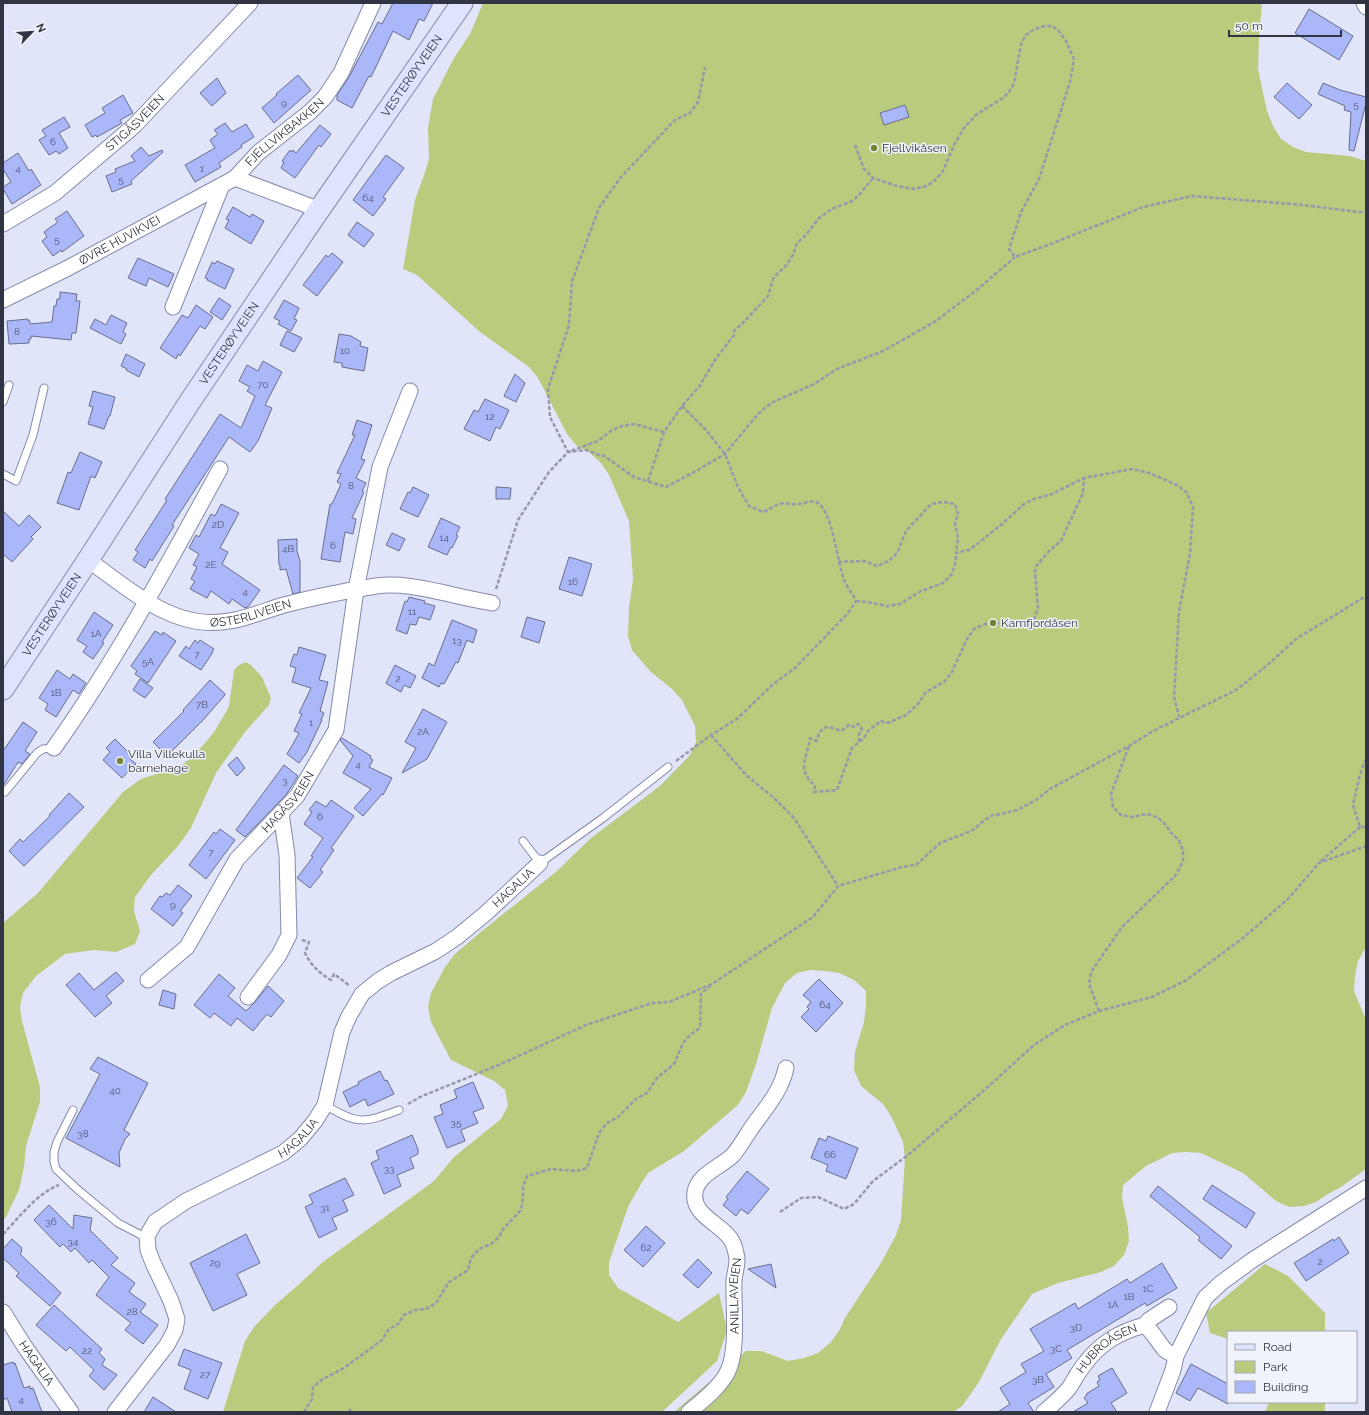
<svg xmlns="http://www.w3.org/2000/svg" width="1369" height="1415" viewBox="0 0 1369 1415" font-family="Raleway,sans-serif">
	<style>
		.green { fill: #b9cc7e }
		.building { fill: #aab7f9; stroke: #686e8c }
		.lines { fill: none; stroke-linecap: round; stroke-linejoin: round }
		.service-casing { stroke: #848aaa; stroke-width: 9 }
		.minor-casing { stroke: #848aaa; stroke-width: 17 }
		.secondary-casing { stroke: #848aaa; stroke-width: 23 }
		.path { stroke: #9599ab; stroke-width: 2.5; stroke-dasharray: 4 2; stroke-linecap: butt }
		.service { stroke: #fff; stroke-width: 7 }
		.minor { stroke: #fff; stroke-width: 15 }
		.secondary { stroke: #dfe4fe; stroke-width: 21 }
		.poi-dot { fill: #758736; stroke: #f1f3fa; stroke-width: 1.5 }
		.labels { text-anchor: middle; stroke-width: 3; stroke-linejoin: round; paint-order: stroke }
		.number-label { font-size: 10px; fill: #4f5570 }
		.street-label { font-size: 12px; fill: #313442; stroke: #f1f3fa }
		.poi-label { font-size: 12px; fill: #313442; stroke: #f1f3fa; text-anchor: start }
	</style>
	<rect width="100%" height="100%" fill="#e0e5f9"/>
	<path class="green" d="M483 3H1262L1259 39 1258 69 1267 111 1273 126 1281 139 1293 147 1306 152 1350 156 1366 161V947L1358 961 1355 976 1354 991 1366 1020V1169L1341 1187 1328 1194 1316 1202 1304 1206 1289 1207 1276 1201 1243 1173 1201 1153 1186 1152 1172 1153 1146 1166 1123 1185 1122 1198 1128 1227 1129 1241 1124 1255 1114 1266 1101 1272 1058 1283 1032 1294 1001 1339 979 1382 962 1406 953 1412H674L746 1351H761L788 1361 804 1358 818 1353 831 1342 839 1331 845 1318 881 1263 896 1235 901 1220 905 1158 903 1142 891 1116 883 1104 861 1086 854 1070 855 1052 864 1022 866 1006V991L854 980 839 973 825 971 810 970 797 973 785 983 772 1008 756 1064 746 1092 738 1105 684 1151 648 1173 641 1184 628 1207 609 1262V1275L618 1288 678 1322 719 1293 727 1330 717 1361 662 1412H223L245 1341 254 1327 274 1306 297 1286 323 1262 434 1181 454 1157 501 1119 508 1106 505 1090 494 1081 451 1060 431 1022 428 1007 431 993 445 967 455 954 482 931 557 871 591 838 660 786 690 755 696 742 695 726 682 700 672 689 651 672 632 650 628 636 629 608 633 579 629 521 609 475 601 463 590 453 577 446 567 434 538 378 529 367 480 332 417 275 403 269 415 200 425 172 429 159 428 128 433 99 454 58 470 34Z
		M246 662 252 666 262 677 271 698 269 705 245 732 216 773 191 828 178 846 151 875 135 897 134 911 140 931 135 944 116 952 94 950 65 954 36 976 23 993 20 1007 22 1021 40 1087V1102L26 1146 24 1167 19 1190 6 1217 3 1220V923L38 893 123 792 141 779 169 770 183 764 195 755 214 732 226 712 229 706 234 670 239 665Z
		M1265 1264 1288 1276 1325 1313V1332H1228V1339L1210 1333 1206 1313Z
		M1269 1402H1325V1412H1265Z"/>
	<path class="building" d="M393 3H433L424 21 419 19 409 40 393 31 371 77 369 76 352 108 337 100V95L349 77 378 22 382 24Z
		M1309 9 1353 36 1339 60 1295 33Z
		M298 75 311 90 274 123 262 108 277 95 276 94Z
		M217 78 226 93 212 106 200 93Z
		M1287 83 1312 105 1299 119 1274 97Z
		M1323 83 1340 90 1366 97V103L1354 151 1349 150 1351 112 1344 110 1345 106 1318 94Z
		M123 95 133 113 120 120 122 123 97 137 96 135 92 137 85 125 105 113 102 108Z
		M905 105 909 117 884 125 880 113Z
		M64 117 70 127 59 133 68 148 59 154 56 151 49 155 39 140 46 136 42 130Z
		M225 123 232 132 246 124 254 137 241 145 242 147 219 163 221 167 195 182 185 165 215 148 210 140 218 134 214 130Z
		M320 125 331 134 321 147 319 145 295 178 281 168 284 162 282 161 290 150 292 152 293 150 296 153Z
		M141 147 149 156 162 150 163 152 131 181 132 184 112 192 106 176 116 172 115 169 135 161 131 156Z
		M18 153 29 171 31 169 41 185 12 204 3 189V187L11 182 3 169V163Z
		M386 155 404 168 383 197 386 199 373 216 353 200Z
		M233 207 250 217 252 214 264 221 251 244 225 228 229 220 226 219Z
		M67 211 84 236 62 252 61 250 53 256 42 241 47 237 44 232 58 222 55 219Z
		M357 222 374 234 364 247 348 235Z
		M332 253 343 262 317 296 303 285 326 255 328 257Z
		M138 258 174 274 168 287 149 278 146 286 128 278Z
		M217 261 234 269 225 289 207 280 208 279 205 278 212 262 215 264Z
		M60 292 77 294 76 301H80L76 333H72L71 340 31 336V339H29V343L9 344 7 321 28 319V321H30V324L52 322 54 306H56L57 299H60Z
		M219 298 231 306 222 320 210 312Z
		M284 300 299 308 294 319 297 320 291 331 278 324 280 321 274 318Z
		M196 305 213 317 205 329 200 326 180 356 178 354 176 359 160 348 182 315 188 318Z
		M111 315 127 323 123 332 126 334 121 344 90 328 95 319 106 325Z
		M287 331 302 338 294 352 280 345Z
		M339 334 351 336 361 342 360 346 368 348 364 371 342 367V363L334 362Z
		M126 354 145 364 139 377 126 370 127 369 121 366Z
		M263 361 282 372 265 405 272 408 258 441 250 452 229 437 172 525 174 526 152 561 150 559 145 568 133 560 138 552 135 550 167 500 165 499 220 414 241 428 255 396 247 391 250 387 239 381 247 365 258 371Z
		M515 374 525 383 516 402 504 396Z
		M93 391 115 397 110 416H109L104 429 88 424 93 407 89 406Z
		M485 399 509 410 500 429 496 427 490 441 464 429 474 410 478 412Z
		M357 420 372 425 361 459 365 460 356 478 366 483 362 491 364 492 352 518 356 519 353 534 345 532 340 562 321 559 330 504H332L341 484 337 482 341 474 337 473 355 435H352Z
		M80 452 102 462 95 478 91 476 79 510 57 503 68 472 71 473Z
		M413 487 429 495 418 517 400 509 408 492 410 493Z
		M496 487 511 488 510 499H496Z
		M221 504 239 513 220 548 228 552 222 564 260 590 248 607 245 608 232 599 229 604 211 591 207 598 190 589 195 581 191 579 197 567 193 565 199 554 189 548 196 535 199 537 211 514 215 516Z
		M3 511 19 526 29 515 41 527 31 537 33 539 12 562 3 554Z
		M441 518 460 527 456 535 458 536 452 548 451 547 447 555 428 547Z
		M392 533 405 539 399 551 386 545Z
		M297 539V551L300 561V592L293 594 286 569 280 570V565H279L278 540Z
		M569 557 592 564 582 596 559 589Z
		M409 597 425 601 424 603 435 606 430 620 419 617 416 625 410 624 407 634 396 630 405 601 407 602Z
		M94 612 113 625 102 642 104 643 93 659 83 652 87 646 77 640Z
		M527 617 545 622 539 643 521 637Z
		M452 620 477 630 473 643 467 640 458 663 456 662 444 684 441 683 439 687 422 678 429 663 434 666Z
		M155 631 162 635 163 632 176 641 148 683 135 674 137 671 131 666Z
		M195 640 198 643 200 640 214 649 212 652H213L201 670 179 656 186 646 189 649Z
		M299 647 326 655 319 680 328 682 320 711 324 713 321 720H322L307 752 299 763 287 754 293 744 299 733 294 731 302 714 299 713 311 688 292 682 296 668 290 666 294 654 297 655Z
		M395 665 416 676 410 688 404 685 401 692 387 684 386 683Z
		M57 670 70 679 73 674 86 683 79 694 73 690 56 717 45 710 48 704 39 698Z
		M140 679 153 688 145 698 133 690Z
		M210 680 225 694 224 696 204 719 167 756 153 742 184 711 183 710Z
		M423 709 447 722 427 759 402 773 416 748 405 742Z
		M23 722 37 732 25 751 30 754 22 764 18 762 3 786V751Z
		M342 738 371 756 370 758 373 760 369 767 392 778 383 795 382 794 363 816 354 808 371 789 343 773 353 756 340 740Z
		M115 739 132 756 130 759 136 764 122 778 103 760 110 752 106 748Z
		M237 757 245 768 237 776 228 765Z
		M284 765 298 776 286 795 245 837 236 830Z
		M69 793 84 807 24 866 9 851 20 839 23 842 50 816 49 815Z
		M331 800 354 816 331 848 334 850 320 870 323 872 310 888 297 878 313 857 311 856 323 838 304 824 312 812 309 810 316 801 326 807Z
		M220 829 235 840 206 879 189 865 214 832 216 834Z
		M178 885 192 896 180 911 183 913 173 926 151 909 160 896 162 897 166 893 170 895Z
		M116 972 124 981 106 996 112 1003 95 1017 66 985 79 973 94 990Z
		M219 974 235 988 228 996 246 1011 255 1002 268 986 284 1001 271 1017 267 1014 253 1031 237 1018 231 1026 214 1013 210 1018 194 1005Z
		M819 979 843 1003 816 1032 801 1017 809 1009 807 1007 811 1002 803 995Z
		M163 990 176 994 174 1009 159 1005Z
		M98 1057 148 1083 124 1130 130 1134 125 1139 119 1153 120 1167 66 1138 100 1074 90 1069Z
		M380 1071 385 1081 387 1080 394 1094 368 1106 365 1099 350 1107 343 1092 359 1084 358 1082Z
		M473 1082 484 1108 473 1112 478 1123 461 1130 465 1141 447 1148 434 1117 443 1114 440 1105 457 1098 454 1090Z
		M412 1135 418 1149V1154L410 1158 414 1168 397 1175 401 1186 384 1194 371 1163 379 1159 376 1151Z
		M828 1136 858 1148 846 1179 826 1171 828 1165 811 1158 819 1138 826 1141Z
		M747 1171 769 1189 748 1214 741 1209 736 1216 723 1205 728 1199 726 1197Z
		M345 1178 354 1195 343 1200 348 1211 332 1218 337 1229 319 1238 305 1207 313 1203 309 1195Z
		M1212 1185 1255 1213 1246 1228 1203 1199Z
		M1158 1186 1232 1246 1221 1259 1198 1240 1200 1237 1150 1196Z
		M49 1205 73 1229 74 1215 92 1218 90 1230 118 1258 111 1265 135 1283 129 1292 146 1304 140 1312 158 1325 143 1344 125 1330 131 1323 96 1295 109 1277 92 1260 89 1263 75 1248 71 1252 63 1244 60 1247 34 1220Z
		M646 1226 665 1243 643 1267 624 1250Z
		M246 1234 260 1263 237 1274 247 1295 213 1311 190 1263Z
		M1339 1237 1349 1253 1306 1281 1294 1263 1333 1239 1334 1241Z
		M12 1239 22 1248 21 1250 22 1251 20 1254 61 1293 50 1306 16 1276 19 1273 3 1258V1249Z
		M698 1259 712 1273 698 1288 683 1275Z
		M1162 1263 1177 1288 1147 1306 1145 1303 1067 1350 1072 1358 1046 1374 1054 1387 1028 1403 1034 1412H998L1010 1404 1000 1388 1026 1372 1021 1364 1044 1351 1030 1329 1075 1303 1078 1309 1127 1279 1130 1283Z
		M771 1264 776 1288 748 1269Z
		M54 1305 102 1349 99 1353 105 1359 102 1365 117 1375 104 1390 89 1376 94 1370 70 1347 66 1351 36 1325Z
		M184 1349 222 1363 208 1399 184 1389 191 1370 178 1365Z
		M13 1362 14 1364 15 1363 24 1388 30 1386V1389L33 1388 42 1412H12L7 1398 3 1400V1365Z
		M1191 1364 1228 1384V1404L1198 1388 1190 1401 1176 1393Z
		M1112 1368 1127 1393 1111 1403 1117 1412H1073L1088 1403 1084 1398 1087 1395 1086 1394 1099 1386 1097 1382 1100 1380 1098 1376Z
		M153 1397 176 1412H144Z"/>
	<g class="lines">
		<defs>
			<path id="service" d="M3 402 9 385
				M3 474 16 481 33 435 44 388
				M5 792 37 753 43 749 54 748
				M523 841 540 863 603 818 668 767
				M325 1105C358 1125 364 1123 399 1110
				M73 1110 57 1142 54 1152V1162L56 1169 77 1189 118 1223 141 1235 147 1236"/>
			<g id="minor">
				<path d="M1364 3 1366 7"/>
				<path d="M235 178 320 210"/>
				<path id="s1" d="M3 224 55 193 134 126 250 3"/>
				<path id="s2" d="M3 300 68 268 235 178 258 153 310 112 325 97 341 73 373 3"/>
				<path d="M173 307 222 185"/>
				<path id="s3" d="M88 560C121 583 155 614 195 621 228 627 254 614 284 605 314 597 345 591 376 586 400 583 422 588 445 593 461 597 476 600 492 603"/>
				<path d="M54 748C117 659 168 564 220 469"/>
				<path id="s4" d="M148 980 187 947 237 859 297 796 336 730 356 590 380 467 410 391"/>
				<path d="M248 997 279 955 289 935 287 855 281 813"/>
				<path id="s5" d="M3 1312 25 1347 71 1412"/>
				<path d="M1145 1325 1149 1320 1169 1307"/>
				<path id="s6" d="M115 1412 167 1345 175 1330 177 1319 171 1301 153 1263 148 1250 147 1236 155 1222 186 1201 283 1153 300 1139 315 1121 325 1105 342 1032 349 1016 362 994 378 981 391 973 436 951 457 937 485 914 540 863"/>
				<path id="s7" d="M689 1412C702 1401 719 1388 727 1373 739 1351 733 1305 734 1280 735 1273 737 1266 737 1259 736 1252 735 1247 732 1241 723 1224 691 1216 695 1192 698 1174 721 1167 733 1155 739 1148 745 1138 750 1130 764 1110 781 1092 786 1068"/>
				<path id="s8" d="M1044 1412C1052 1405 1062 1397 1069 1388 1074 1381 1078 1372 1084 1365 1100 1343 1119 1332 1145 1325 1153 1332 1158 1342 1165 1350 1168 1353 1173 1354 1176 1356"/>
				<path d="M1157 1412 1173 1370 1176 1356 1205 1298 1221 1283 1251 1261 1366 1188"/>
			</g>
			<g id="secondary">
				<path id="s9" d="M3 689 88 560 189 403 308 226 462 3"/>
			</g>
		</defs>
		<use href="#service" class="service-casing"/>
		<use href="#minor" class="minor-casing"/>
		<use href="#secondary" class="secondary-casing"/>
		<path class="path" d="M855 145 864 169 873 178 897 186 914 189 927 186 935 180 943 171 954 145 964 128 977 114 1003 98 1009 92 1014 83 1021 44 1026 35 1035 29 1045 26H1052L1058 30 1066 41 1074 59 1070 82 1039 179 1021 212 1009 249 1015 257 1048 245 1143 207 1192 196 1303 205 1359 212H1366
			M682 406 706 430 725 454 738 487 749 506 763 512C769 510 774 506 779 504 785 502 792 505 798 504 804 504 810 500 816 502 833 509 837 564 845 582 848 589 853 594 856 601
			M664 432 634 424 622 426 611 431 598 441 568 452 550 417 548 389 569 325 572 281 599 208 621 177 675 120 690 113 698 102 705 67
			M648 481 664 432 682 406 699 387 715 360 734 335V331L744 322 768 296 773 279 778 273 785 267 793 255 797 243 805 236 819 218 832 209 852 201 859 195 873 178
			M838 562 864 561 877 566 889 561 897 553 906 531 931 504 943 502 955 504 958 514 955 523 958 538 956 553 969 550 976 545 1002 524 1024 504 1034 499 1052 494 1084 478 1132 469 1149 473 1177 485 1187 493 1193 507 1190 554 1179 611 1174 697 1179 717
			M496 589 518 520 549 472 568 452 587 450 599 455 604 456 634 477 666 487 696 471 725 454 758 414 771 403 814 384 837 369 883 351 936 321 978 289 1015 257
			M856 601 867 602 887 606 900 604 921 591 943 583 952 574 956 560V553
			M711 735 746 775 774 798 794 818 838 886
			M859 742V734L862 729 858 724 853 727 849 725 841 731C825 725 822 725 816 741L810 738C807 759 796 768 815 786L814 792 837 790 852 748 864 738 868 731 881 721 886 723 890 722 906 715 918 704 926 692 944 682 952 672 967 639 974 629 985 624 997 623 1027 626 1033 623 1038 608 1035 572 1036 566 1050 550 1061 541 1083 493 1084 479
			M1366 759 1360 774 1353 805 1360 827H1366
			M676 761 711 735 737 719 772 685 795 668 848 613 856 601
			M1321 861 1360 827
			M302 940 309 942 305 953C311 965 319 973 331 980L334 974 350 986
			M1099 1011 1089 984 1091 972 1122 927 1176 875 1183 861V851L1179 840 1172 834 1164 823 1157 817 1147 814 1131 817 1121 815 1113 807 1111 794 1129 746
			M408 1104 420 1097 501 1064 586 1025 652 1003 669 1002 712 984 813 917 838 886 902 867 916 865 940 843 971 831 985 820 993 815 1001 814 1017 810 1036 800 1050 789 1129 746 1153 731 1236 690 1264 668 1296 639 1366 596
			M780 1212 801 1198 818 1197 844 1209 854 1204 873 1181 908 1155 989 1086 1034 1045 1065 1025 1099 1011 1152 997 1185 981 1243 938 1288 899 1319 863 1366 846
			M3 1234C19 1218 37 1193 59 1185
			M349 1409 352 1412
			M304 1412 312 1399 313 1387 323 1379 344 1368 382 1340 388 1330 398 1324 404 1315 415 1310 426 1309 436 1303 449 1282 468 1270 471 1258 479 1249 491 1244 499 1237 503 1229 521 1210 523 1198V1187L527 1176 551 1169 577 1171 587 1168 599 1133 607 1123 618 1117 636 1099 647 1093 657 1078 674 1064 683 1043 691 1034 700 1028 701 994 710 986"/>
		<use href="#service" class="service"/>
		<use href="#minor" class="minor"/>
		<use href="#secondary" class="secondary"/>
	</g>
	<g class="poi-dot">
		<circle cx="874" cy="148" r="4"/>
		<circle cx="993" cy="623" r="4"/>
		<circle cx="120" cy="761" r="4"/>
	</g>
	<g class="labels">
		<g class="number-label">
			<text x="284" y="106">9</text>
			<text x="1356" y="108">5</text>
			<text x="53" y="145">6</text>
			<text x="18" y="172">4</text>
			<text x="202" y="172">1</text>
			<text x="121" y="183">5</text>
			<text x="368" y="201">64</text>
			<text x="57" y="243">5</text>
			<text x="17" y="335">8</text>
			<text x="345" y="354">10</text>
			<text x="263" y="388">70</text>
			<text x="490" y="420">12</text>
			<text x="351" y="489">8</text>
			<text x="218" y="528">2D</text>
			<text x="444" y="541">14</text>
			<text x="333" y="549">6</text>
			<text x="288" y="552">4B</text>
			<text x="211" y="568">2E</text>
			<text x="573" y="585">16</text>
			<text x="245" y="595">4</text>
			<text x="412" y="615">11</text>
			<text x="96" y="637">1A</text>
			<text x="457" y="644">13</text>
			<text x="197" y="658">7</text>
			<text x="148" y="665">5A</text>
			<text x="398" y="682">2</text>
			<text x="56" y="696">1B</text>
			<text x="202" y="708">7B</text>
			<text x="311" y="726">1</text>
			<text x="423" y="735">2A</text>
			<text x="358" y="768">4</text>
			<text x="285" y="784">3</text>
			<text x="320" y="820">6</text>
			<text x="211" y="856">7</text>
			<text x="173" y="908">9</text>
			<text x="825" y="1008">64</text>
			<text x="115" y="1094">40</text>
			<text x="456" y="1126">35</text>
			<text x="83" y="1137">38</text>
			<text x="830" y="1158">66</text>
			<text x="389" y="1172">33</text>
			<text x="325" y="1211">31</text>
			<text x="51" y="1225">36</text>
			<text x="73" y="1245">34</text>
			<text x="646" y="1251">62</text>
			<text x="1320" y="1265">2</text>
			<text x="215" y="1266">29</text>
			<text x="1148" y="1292">1C</text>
			<text x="1129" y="1300">1B</text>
			<text x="1113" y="1308">1A</text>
			<text x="132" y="1315">28</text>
			<text x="1076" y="1331">3D</text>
			<text x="1056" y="1352">3C</text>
			<text x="87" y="1354">22</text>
			<text x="205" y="1378">27</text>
			<text x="1038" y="1383">3B</text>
			<text x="21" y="1403">4</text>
		</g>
		<g class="street-label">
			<text dy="4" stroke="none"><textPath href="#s9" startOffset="737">VESTERØYVEIEN</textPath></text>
			<text dy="4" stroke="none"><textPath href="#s1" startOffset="167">STIGÅSVEIEN</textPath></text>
			<text dy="4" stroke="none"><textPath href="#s2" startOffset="330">FJELLVIKBAKKEN</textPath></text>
			<text dy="4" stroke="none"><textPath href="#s2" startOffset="131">ØVRE HUVIKVEI</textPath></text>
			<text dy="4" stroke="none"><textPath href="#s9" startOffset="413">VESTERØYVEIEN</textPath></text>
			<text dy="4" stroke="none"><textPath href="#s3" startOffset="181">ØSTERLIVEIEN</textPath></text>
			<text dy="4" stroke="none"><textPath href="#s9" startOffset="89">VESTERØYVEIEN</textPath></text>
			<text dy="4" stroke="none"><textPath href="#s4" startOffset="229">HAGÅSVEIEN</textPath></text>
			<text dy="4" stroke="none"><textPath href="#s6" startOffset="732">HAGALIA</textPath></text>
			<text dy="4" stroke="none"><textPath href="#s6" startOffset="385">HAGALIA</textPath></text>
			<text dy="4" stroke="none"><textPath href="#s7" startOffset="133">ANILLAVEIEN</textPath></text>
			<text dy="4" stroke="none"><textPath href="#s8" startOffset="91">HUBROÅSEN</textPath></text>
			<text dy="4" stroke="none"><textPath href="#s5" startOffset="61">HAGALIA</textPath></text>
		</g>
		<g class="poi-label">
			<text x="882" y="152">Fjellvikåsen</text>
			<text x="1001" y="627">Kamfjordåsen</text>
			<text x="128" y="758">Villa Villekulla<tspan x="128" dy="14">barnehage</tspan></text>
		</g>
	</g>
	<rect width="1369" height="1415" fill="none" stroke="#313442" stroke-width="8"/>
	<rect x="1227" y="1331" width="130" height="72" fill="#f1f3fa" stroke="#a4a7b0"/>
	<rect x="1235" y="1344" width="20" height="6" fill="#dfe4fe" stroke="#a4a7b0"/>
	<text x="1263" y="1351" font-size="12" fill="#313442">Road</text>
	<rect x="1235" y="1361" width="20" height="12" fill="#b9cc7e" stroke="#a4a7b0"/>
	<text x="1263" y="1371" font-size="12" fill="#313442">Park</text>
	<rect x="1235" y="1381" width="20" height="12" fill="#aab7f9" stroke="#a4a7b0"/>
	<text x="1263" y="1391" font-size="12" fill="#313442">Building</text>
	<g transform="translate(32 32) rotate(65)" stroke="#f1f3fa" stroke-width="3" paint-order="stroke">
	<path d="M0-3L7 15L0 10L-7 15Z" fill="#313442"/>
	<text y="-6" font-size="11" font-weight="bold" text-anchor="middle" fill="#313442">N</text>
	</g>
	<path d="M1229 30v6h112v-6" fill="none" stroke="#313442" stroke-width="2"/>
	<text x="1235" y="30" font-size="12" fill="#313442" stroke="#f1f3fa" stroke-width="3" paint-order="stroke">50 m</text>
</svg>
